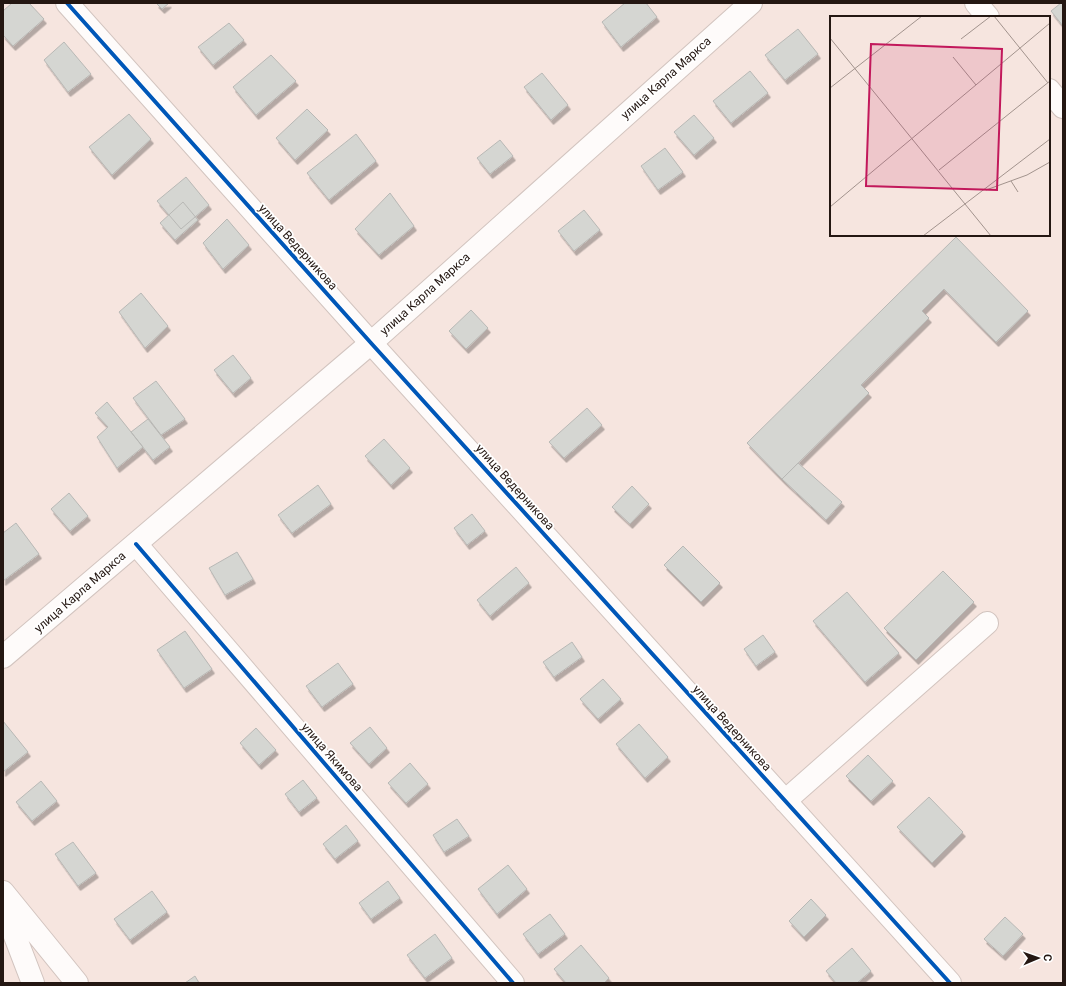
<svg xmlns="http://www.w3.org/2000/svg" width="1066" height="986" viewBox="0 0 1066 986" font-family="Roboto,sans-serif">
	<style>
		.building { fill: #d5d6d2; stroke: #b8b8b5; filter: url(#shadow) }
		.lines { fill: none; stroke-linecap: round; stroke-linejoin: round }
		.minor-casing { stroke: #d2c4bf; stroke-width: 24 }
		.highway-casing { stroke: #d2c4bf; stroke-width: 24 }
		.minor { stroke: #fefbfa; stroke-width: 22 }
		.highway { stroke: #fefbfa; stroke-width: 22 }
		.cycleway-casing { stroke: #fff; stroke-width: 6 }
		.cycleway { stroke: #0057b8; stroke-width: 4 }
		.labels { text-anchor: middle; stroke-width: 3.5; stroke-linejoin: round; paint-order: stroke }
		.street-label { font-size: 12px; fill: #241712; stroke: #fff }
		.inset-road { fill: none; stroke: #a2938d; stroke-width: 1 }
		.view { fill: #c2185b; fill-opacity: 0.15; stroke: #c2185b; stroke-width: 2 }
		.inset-edge { fill: none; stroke: #241712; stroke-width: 2 }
	</style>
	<defs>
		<filter id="shadow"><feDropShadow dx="2.5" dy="4.5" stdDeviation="0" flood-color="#0004"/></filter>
	</defs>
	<rect width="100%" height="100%" fill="#f6e5df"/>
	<path class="building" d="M12 3H29L44 19 13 46 3 35V11Z
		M156 3H169L162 9Z
		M625 3H646L657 17 621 47 602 22Z
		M1061 3H1063V26L1051 11Z
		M229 23 244 40 213 65 198 47Z
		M798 29 818 54 785 80 765 55Z
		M64 42 91 74 68 92 44 60Z
		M271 55 296 81 256 115 233 87Z
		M750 71 768 93 731 123 713 101Z
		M542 73 568 105 551 120 524 87Z
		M307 109 328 130 295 160 276 138Z
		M129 114 151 139 112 175 89 147Z
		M694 115 714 138 694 155 674 132Z
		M356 134 376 161 329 200 307 173Z
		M500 140 513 156 490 174 477 158Z
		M665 148 683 172 658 190 641 166Z
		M186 177 209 205 181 229 157 201Z
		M390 193 414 226 379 255 355 229Z
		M183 202 198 220 175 240 160 223Z
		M584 210 600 230 574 251 558 231Z
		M227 219 249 245 223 269 203 243Z
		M956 237 1028 311 996 342 944 289 922 311 929 318 861 385 869 393 782 479 747 443Z
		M141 293 168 326 145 348 119 312Z
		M471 310 488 328 466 349 449 331Z
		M233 355 251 378 233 393 214 370Z
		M156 381 185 419 161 435 133 398Z
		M107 402 143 447 117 468 97 437 108 427 95 413Z
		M587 408 602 425 564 458 549 442Z
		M148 419 170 447 153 460 131 432Z
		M384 439 410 468 391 485 365 456Z
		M798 463 842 502 826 520 782 479Z
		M318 485 331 504 292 533 278 515Z
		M632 486 649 504 630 524 612 507Z
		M69 493 88 516 70 531 51 509Z
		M472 514 485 531 467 545 454 528Z
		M16 523 39 554 3 581V533Z
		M683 546 720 583 701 602 664 565Z
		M237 552 253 579 225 595 209 568Z
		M516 567 529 583 490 616 477 600Z
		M943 571 974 602 916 660 884 628Z
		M847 592 899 653 865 682 813 621Z
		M185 631 212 669 184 688 157 650Z
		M763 635 775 652 756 666 744 649Z
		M572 642 582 657 554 677 543 662Z
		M338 663 353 684 322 707 306 686Z
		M603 679 621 699 598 719 580 699Z
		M3 721 28 752 3 772Z
		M639 724 668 757 645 778 616 744Z
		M370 727 387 748 369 764 350 743Z
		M256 728 276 750 259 765 240 743Z
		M868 755 893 781 871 801 846 776Z
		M410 763 428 784 406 803 388 783Z
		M303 780 317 798 299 812 285 794Z
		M41 781 57 801 32 821 16 802Z
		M929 797 963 832 932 863 897 827Z
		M457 819 469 836 444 852 433 835Z
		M346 825 358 841 335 859 323 844Z
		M73 842 96 873 78 886 55 854Z
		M508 865 527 889 497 914 478 889Z
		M388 881 400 898 371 919 359 903Z
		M152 891 167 912 130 940 114 919Z
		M811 899 826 915 804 937 789 921Z
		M550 914 565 934 538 954 523 934Z
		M1005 917 1023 934 1003 956 984 939Z
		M435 934 452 958 425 978 407 955Z
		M581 945 609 978 604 983H566L554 969Z
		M852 948 871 971 857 983H836L826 971Z
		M195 976 199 983H185Z"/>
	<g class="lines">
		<defs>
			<path id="minor" d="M67 3 371 343 950 983
				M976 3 988 17
				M1049 90 1063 107
				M136 544 513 983
				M785 801 987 623
				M3 892 77 983
				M3 905 33 983"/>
			<path id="highway" d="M3 657 371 343 751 3"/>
		</defs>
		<use href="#minor" class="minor-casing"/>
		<use href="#highway" class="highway-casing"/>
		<use href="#minor" class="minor"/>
		<use href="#highway" class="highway"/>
		<defs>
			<path id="cycleway" d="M67 3 371 343 950 983
				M136 544 513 983"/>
		</defs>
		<use href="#cycleway" class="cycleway-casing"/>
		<use href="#cycleway" class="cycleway"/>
	</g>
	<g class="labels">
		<g class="street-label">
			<text transform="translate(666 78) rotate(-42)" y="4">улица Карла Маркса</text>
			<text transform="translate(298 247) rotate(48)" y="4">улица Ведерникова</text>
			<text transform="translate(425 294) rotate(-42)" y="4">улица Карла Маркса</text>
			<text transform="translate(515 487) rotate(48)" y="4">улица Ведерникова</text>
			<text transform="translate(80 592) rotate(-41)" y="4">улица Карла Маркса</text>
			<text transform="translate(732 728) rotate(48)" y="4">улица Ведерникова</text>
			<text transform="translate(332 757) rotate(49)" y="4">улица Якимова</text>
		</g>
	</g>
	<g transform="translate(830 16)">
		<rect width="220" height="220" fill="#f6e5df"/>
		<path class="inset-road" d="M164 0 218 67M0 22 161 220M131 23 161 0M123 41 146 69M0 72 92 0M109 154 220 65M181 165 188 176M156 174 197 159 220 146M0 191 220 7M93 220 220 123"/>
		<path class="view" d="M41 28 172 33 167 174 36 170Z"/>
		<rect width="220" height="220" class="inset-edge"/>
	</g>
	<rect width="1066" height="986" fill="none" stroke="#241712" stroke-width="8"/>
	<g transform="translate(1038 958) rotate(88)" stroke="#ffffff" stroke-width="3" paint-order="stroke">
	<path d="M0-3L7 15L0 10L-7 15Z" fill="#241712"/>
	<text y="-6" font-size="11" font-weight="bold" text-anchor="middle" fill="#241712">С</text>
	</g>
</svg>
